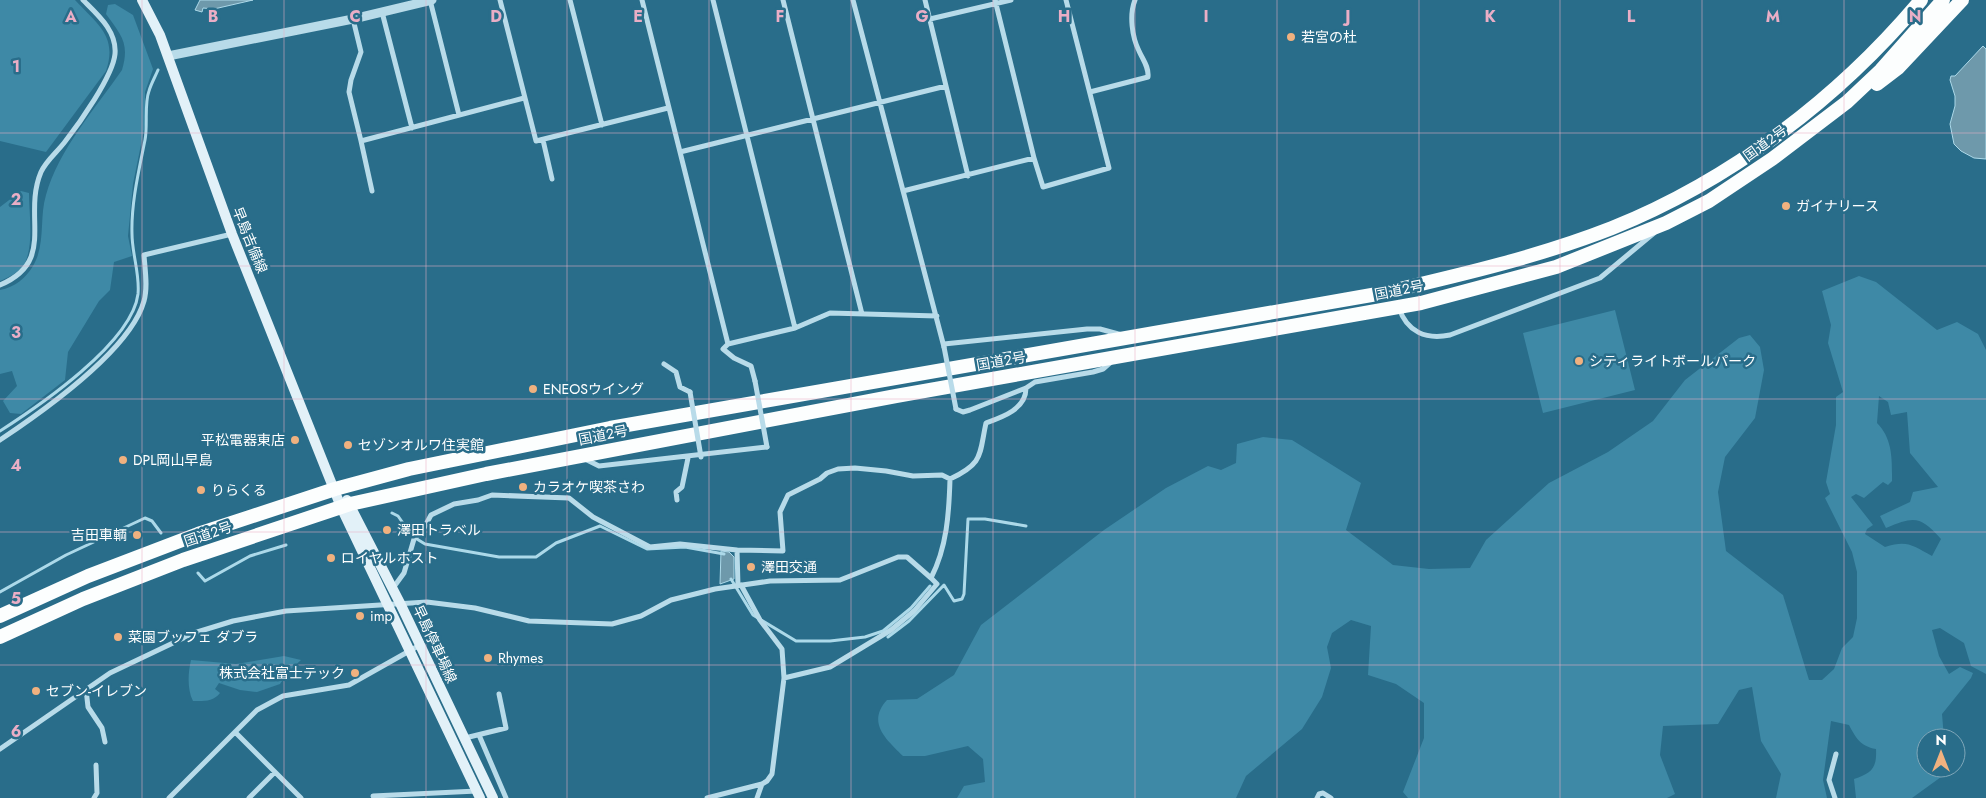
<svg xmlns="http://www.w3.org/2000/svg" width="1986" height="798" viewBox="0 0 1986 798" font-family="Jost,'Noto Sans JP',sans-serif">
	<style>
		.green { fill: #3e89a6; fill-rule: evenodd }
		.water { fill: #6e99ab; stroke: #acd9e9 }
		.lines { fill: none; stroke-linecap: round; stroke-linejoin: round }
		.stream { stroke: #acd9e9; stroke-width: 3 }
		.minor { stroke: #b8dbe9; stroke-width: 5 }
		.tertiary { stroke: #b8dbe9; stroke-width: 9 }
		.secondary { stroke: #e2f1f8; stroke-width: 10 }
		.trunk { stroke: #fcfefe; stroke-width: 14 }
		.minor-bridge { stroke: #b8dbe9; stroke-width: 5 }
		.grid { fill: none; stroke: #eaaec6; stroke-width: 1; stroke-opacity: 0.55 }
		.poi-dot { fill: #f0b17f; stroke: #296d8a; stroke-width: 2 }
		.labels { text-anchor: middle; stroke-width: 5; stroke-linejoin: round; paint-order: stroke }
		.poi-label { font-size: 14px; fill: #fff; stroke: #296d8a; text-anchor: start }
		.street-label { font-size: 14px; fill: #fff; stroke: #296d8a }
		.grid-label { font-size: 16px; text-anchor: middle; font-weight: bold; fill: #eaaec6; stroke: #296d8a; stroke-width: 5; stroke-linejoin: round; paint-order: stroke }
	</style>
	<rect width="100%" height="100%" fill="#296d8a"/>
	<path class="green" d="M0 0H75C97 24 118 36 106 71L46 152 0 141Z
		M115 4 133 15 153 69 145 92V125L133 184 128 236 132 256 114 262 110 290 99 301 68 352 65 380 21 414 10 413 3 401 17 386 12 371 0 374V290C15 287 25 279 33 266 46 244 39 218 46 195 59 149 95 109 122 70 130 43 121 35 106 14L108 5Z
		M21 191 29 193C29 214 34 243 25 263 20 272 9 277 0 281V207Z
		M1859 276 1876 282 1937 330 1957 322 1978 334 1986 350V674L1971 666 1964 643 1940 628 1932 630 1939 656 1949 674 1960 667 1973 673 1971 678 1942 714 1944 738H1926V768H1949L1941 777 1912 798H1856L1854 779C1872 773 1877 768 1876 749 1860 746 1856 738 1849 725L1831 721 1823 780 1827 798H1776L1781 774 1761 741 1752 687 1739 690 1718 724 1663 726 1660 755 1675 794 1667 798H1408L1403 792 1424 738V703L1396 684 1368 675 1371 626 1351 620 1332 633 1327 647 1331 668 1322 697 1302 729 1246 776 1236 798H957L964 786 985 782 983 759 968 746 925 756H903C887 740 866 723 887 700L917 699 954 675 981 625 1104 530 1166 488 1208 466 1221 470 1236 463 1237 444 1263 437 1292 440 1361 483 1346 530 1393 565 1429 569 1470 568 1486 540 1549 483 1608 452 1653 421 1685 380 1739 338 1750 335 1760 347 1764 370 1755 418 1725 457 1718 492 1726 551 1783 595 1809 680H1822L1834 669 1842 648 1853 637 1857 618V572L1852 552 1825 498 1830 494 1826 482 1836 425V397L1843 392 1828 343 1831 325 1822 291ZM1879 396 1888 402 1891 415 1907 412 1910 453 1938 487 1913 492 1910 502 1880 516 1886 528C1915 516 1920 516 1941 539L1932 556C1912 545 1907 540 1885 547L1865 534 1867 529 1873 525 1851 497 1856 494 1864 498 1883 482 1888 485 1892 481C1892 460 1893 439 1877 423Z
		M1615 310 1635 390 1543 413 1523 333Z
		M284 656 301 660 289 671 280 684 257 692 240 690 219 683 215 689 220 693C213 702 204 701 193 701 187 689 188 673 191 660L236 664Z"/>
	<path class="water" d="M200 0H253L214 9 203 8 202 12 195 10Z
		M1983 46 1986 49V159L1974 158 1961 151 1954 144 1950 124 1955 106V96L1950 80 1951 76H1955Z
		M721 551 729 552 734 557V579L720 584Z"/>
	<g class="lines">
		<path class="stream" d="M0 431C39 406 132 343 138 294 140 274 132 254 132 234 131 203 139 170 145 140 148 125 144 104 149 91 151 84 155 77 158 70
			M392 513 398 516 412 536 425 544 499 557H536L556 543 600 526 647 549 685 547 724 554
			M198 573 205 581 250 556 286 545
			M731 579 753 615 796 641H830L865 637 883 631 911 608 930 586
			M0 592 66 555 145 518 152 521 161 533
			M888 637 909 621 944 585 954 601 962 599 964 594 968 519H985L1026 526"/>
		<path class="minor" d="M430 0 459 115
			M500 0 536 141 668 108
			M570 0 602 125
			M642 0 728 344 795 328 830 313 937 316
			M713 0 795 328
			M783 0 862 314
			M853 0 944 347
			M925 0 968 176
			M995 0 1034 158
			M382 12 412 128
			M353 19 361 52 351 80 349 92 361 141 524 98
			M930 19 1011 0
			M1090 92 1148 77C1149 67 1143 60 1139 51 1132 37 1129 15 1135 0
			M543 140 552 179
			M361 141 372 191
			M680 152 946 86
			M903 191 1034 158 1043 187 1109 168 1066 0
			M0 285C57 261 22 217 41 172 46 161 56 153 64 143 79 124 113 76 115 54 117 31 98 15 83 0
			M1399 308C1407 332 1426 340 1450 335L1600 278 1654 233
			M728 344 723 349 734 358 751 366 755 381
			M944 344 1087 329H1100L1122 335
			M664 364 676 372 680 387 690 392
			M956 409 963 412 970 410 1026 388 1035 382 1093 372 1103 369 1111 362
			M0 440C42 412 130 351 144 301 148 287 145 270 144 255L232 234
			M583 458 599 466 767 447
			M950 479C984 463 979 455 986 423 1003 417 1026 409 1026 388
			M677 500 676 492 682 487 688 458
			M737 550 783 551 780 512 788 495 820 479 827 473 838 469 855 468 886 471 913 476 942 475 950 479
			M393 588 404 573 414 539 423 530 431 515 454 504 478 500 492 495 569 498 593 517 650 547 680 544 737 550 738 586
			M784 678 830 667 891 630 914 611 937 584 931 578
			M86 689 88 707 102 728 105 742
			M235 732 301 798
			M479 735 506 798
			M465 738 506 728 499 694
			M0 749 110 673 194 633 233 621 286 611 427 602 475 608 529 621 612 624 641 616 671 600 715 589 770 581 840 580 898 557H907L931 578C947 547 949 513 950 479
			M373 796 477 791
			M94 798 97 793 96 765
			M169 798 257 710 283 696 349 685 420 645
			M249 798 275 772
			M707 798 762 784 767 781 772 774 784 678 782 649 760 620 741 585
			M757 798 762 784
			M1317 798 1319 794 1323 793 1331 798
			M1835 798 1829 780 1836 754"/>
		<path class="tertiary" d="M168 56 353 19 432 0"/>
		<path class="secondary" d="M142 0 160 35 232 234 341 507 480 798
			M347 500 400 603 493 798"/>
		<path class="trunk" d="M1877 84 1898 68 1962 0
			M0 616 88 576 198 534 335 489 409 469 610 428 1383 293C1460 275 1538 257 1612 228 1731 180 1839 98 1921 0
			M0 637 83 599 183 560 350 504 486 474 896 396 1421 303 1556 267 1666 223 1709 201 1772 159 1847 102 1881 70 1943 0"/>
		<path class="minor-bridge" d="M944 347 956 409
			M755 381 767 447
			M690 392 701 457"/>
	</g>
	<path class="grid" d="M142 0V798M284 0V798M426 0V798M567 0V798M709 0V798M851 0V798M993 0V798M1135 0V798M1277 0V798M1419 0V798M1560 0V798M1702 0V798M1844 0V798M0 133H1986M0 266H1986M0 399H1986M0 532H1986M0 665H1986"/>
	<g class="poi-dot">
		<circle cx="1291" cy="37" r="5"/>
		<circle cx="1786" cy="206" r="5"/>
		<circle cx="1579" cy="361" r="5"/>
		<circle cx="533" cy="389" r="5"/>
		<circle cx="295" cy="440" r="5"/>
		<circle cx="348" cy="445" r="5"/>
		<circle cx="123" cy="460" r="5"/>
		<circle cx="523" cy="487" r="5"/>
		<circle cx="201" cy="490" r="5"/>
		<circle cx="387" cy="530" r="5"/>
		<circle cx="137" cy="535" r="5"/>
		<circle cx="331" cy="558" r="5"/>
		<circle cx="751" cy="567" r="5"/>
		<circle cx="360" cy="616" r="5"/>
		<circle cx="118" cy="637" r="5"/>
		<circle cx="488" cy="658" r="5"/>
		<circle cx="355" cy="673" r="5"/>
		<circle cx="36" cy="691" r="5"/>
	</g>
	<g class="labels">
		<g class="poi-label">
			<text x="1301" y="42">若宮の杜</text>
			<text x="1796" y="211">ガイナリース</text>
			<text x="1589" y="366">シティライトボールパーク</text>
			<text x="543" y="394">ENEOSウイング</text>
			<text x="285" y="445" text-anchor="end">平松電器東店</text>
			<text x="358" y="450">セゾンオルワ住実館</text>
			<text x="133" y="465">DPL岡山早島</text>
			<text x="533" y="492">カラオケ喫茶さわ</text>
			<text x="211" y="495">りらくる</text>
			<text x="397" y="535">澤田トラベル</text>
			<text x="127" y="540" text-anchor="end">吉田車輌</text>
			<text x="341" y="563">ロイヤルホスト</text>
			<text x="761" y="572">澤田交通</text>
			<text x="370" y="621">imp</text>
			<text x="128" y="642">菜園ブッフェ ダブラ</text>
			<text x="498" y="663">Rhymes</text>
			<text x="345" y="678" text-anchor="end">株式会社富士テック</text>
			<text x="46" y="696">セブン-イレブン</text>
		</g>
		<g class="street-label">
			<text transform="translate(1765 143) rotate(-36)" y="5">国道2号</text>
			<text transform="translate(250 240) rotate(68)" y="5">早島吉備線</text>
			<text transform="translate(1399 290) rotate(-11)" y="5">国道2号</text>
			<text transform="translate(1001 361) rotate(-10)" y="5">国道2号</text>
			<text transform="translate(603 435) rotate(-11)" y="5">国道2号</text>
			<text transform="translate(208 534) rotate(-19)" y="5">国道2号</text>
			<text transform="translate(435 644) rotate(65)" y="5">早島停車場線</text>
		</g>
	</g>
	<g class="grid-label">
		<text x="71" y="22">A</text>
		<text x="213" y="22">B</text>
		<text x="355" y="22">C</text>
		<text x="496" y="22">D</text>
		<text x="638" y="22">E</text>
		<text x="780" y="22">F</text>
		<text x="922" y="22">G</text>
		<text x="1064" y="22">H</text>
		<text x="1206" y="22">I</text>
		<text x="1348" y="22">J</text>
		<text x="1490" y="22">K</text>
		<text x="1631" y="22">L</text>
		<text x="1773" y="22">M</text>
		<text x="1915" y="22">N</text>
		<text x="16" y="72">1</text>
		<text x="16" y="205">2</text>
		<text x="16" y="338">3</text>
		<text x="16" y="471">4</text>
		<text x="16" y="604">5</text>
		<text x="16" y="737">6</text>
	</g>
	<g transform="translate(1941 753)"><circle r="24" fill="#296d8a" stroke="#7fa7b9"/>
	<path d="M0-4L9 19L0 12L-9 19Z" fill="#f0b17f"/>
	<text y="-8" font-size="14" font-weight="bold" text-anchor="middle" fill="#ffffff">N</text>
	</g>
</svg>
